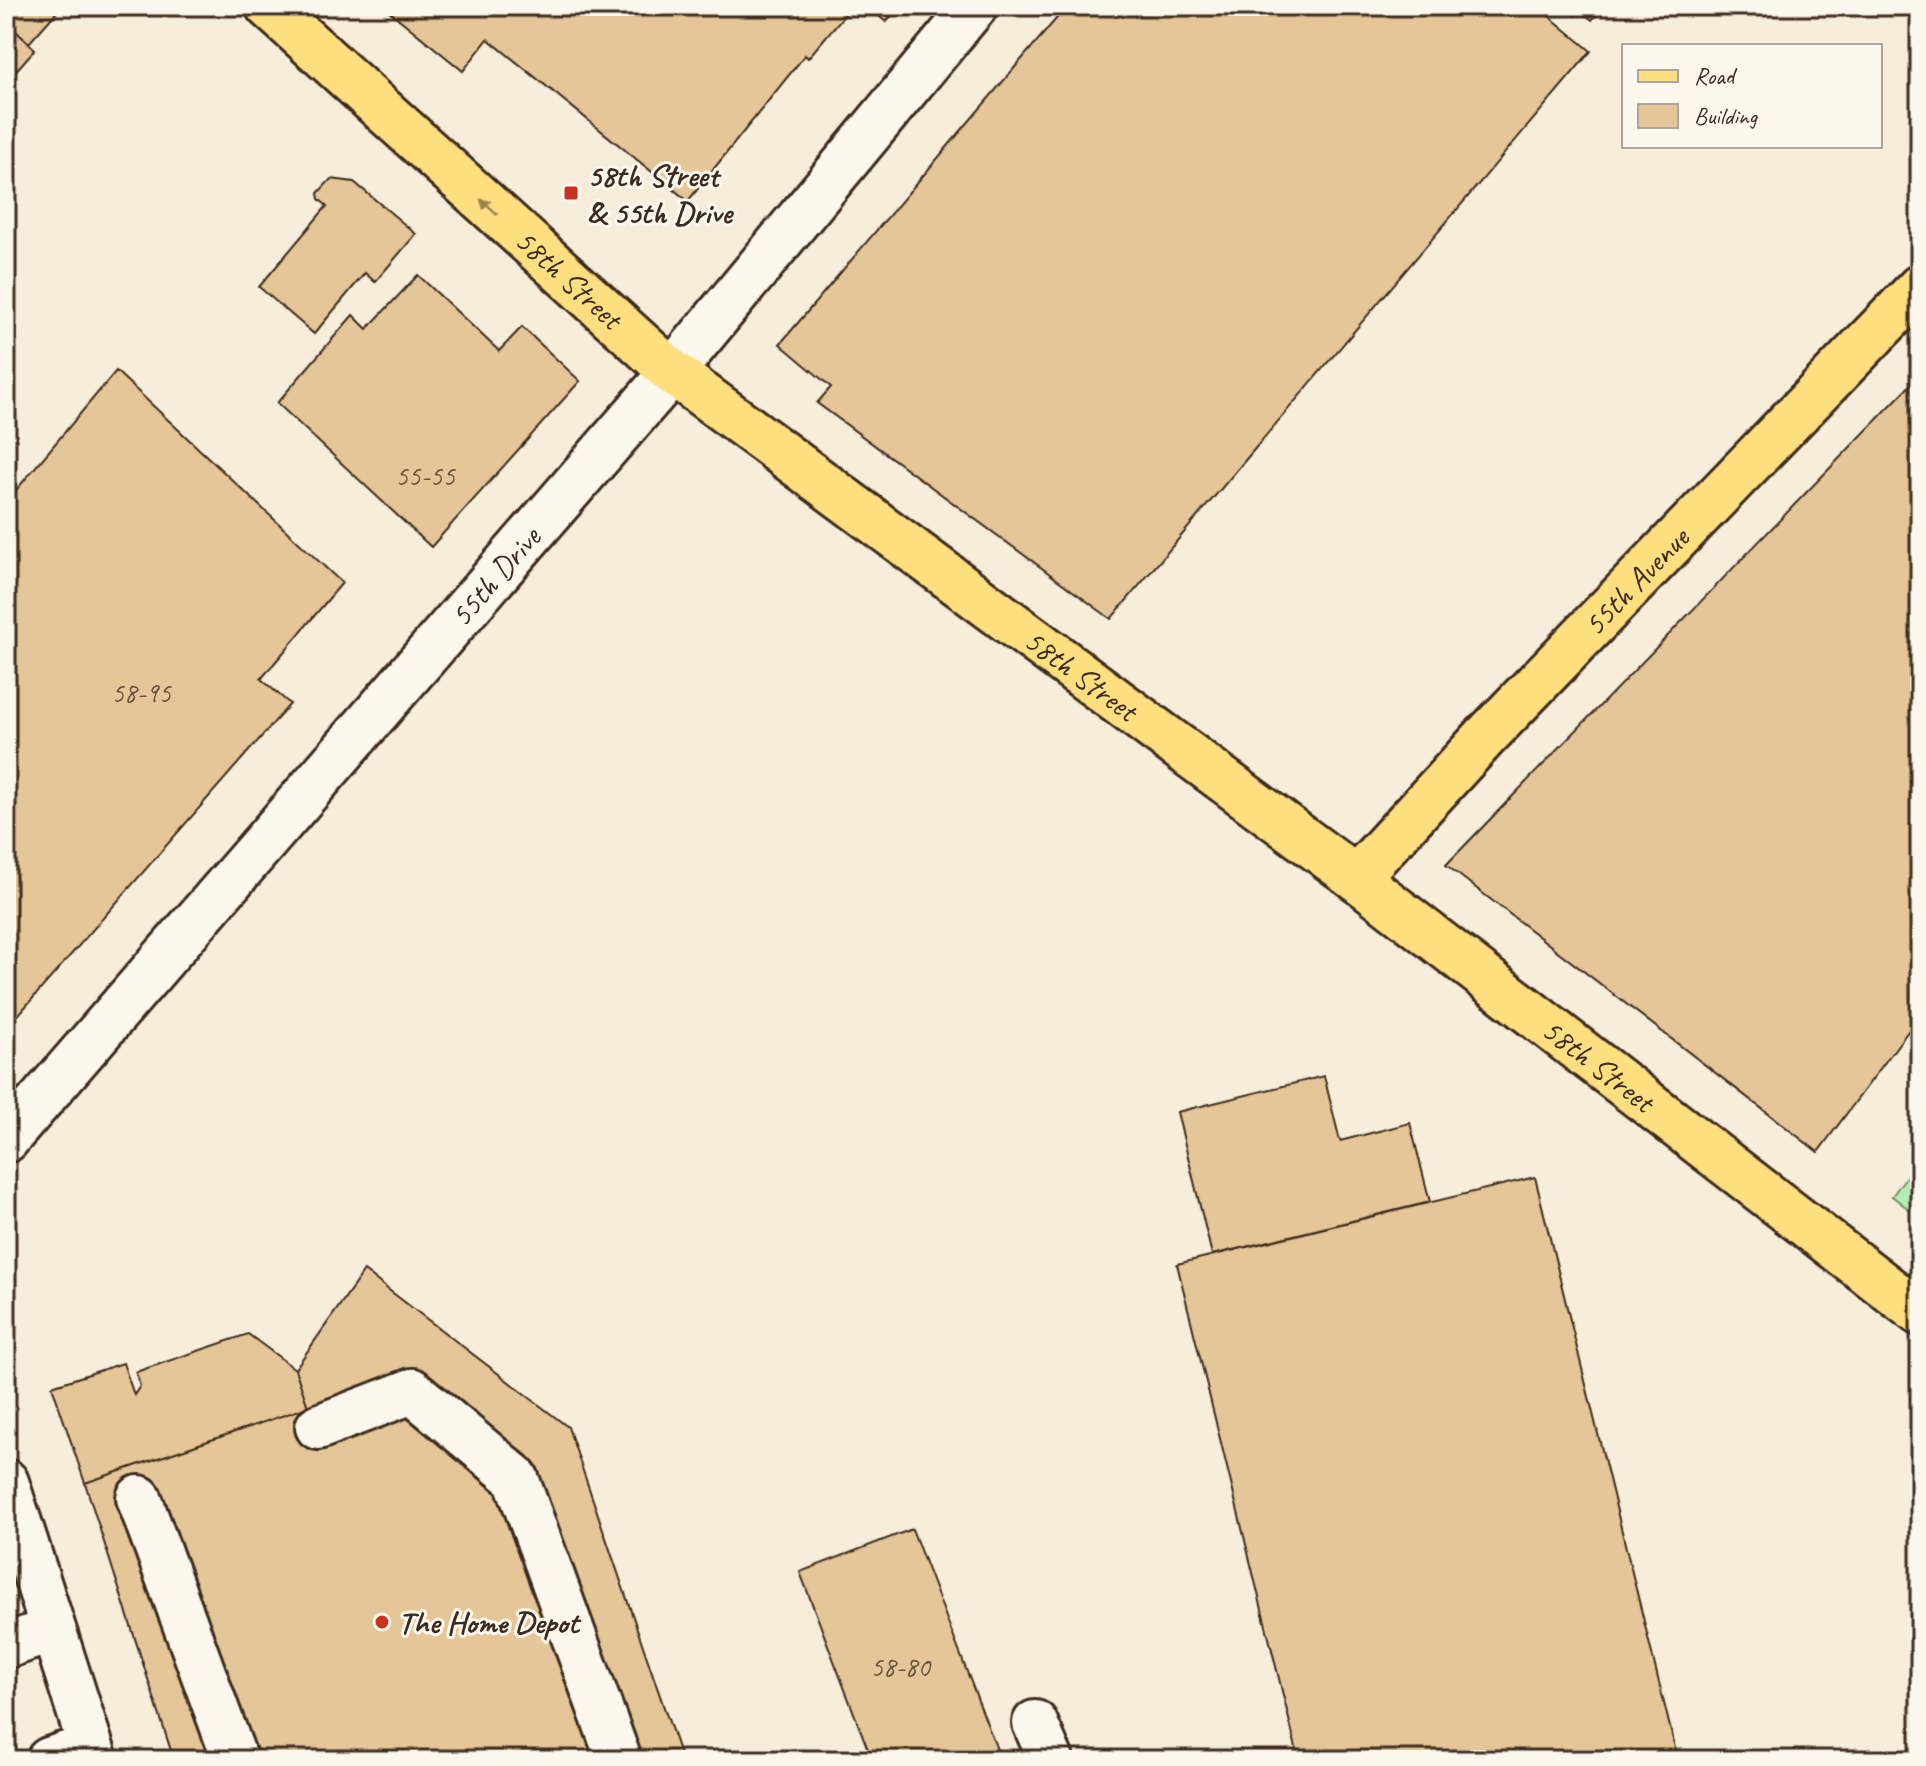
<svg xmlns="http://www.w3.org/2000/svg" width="1926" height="1766" viewBox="0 0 1926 1766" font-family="Caveat,sans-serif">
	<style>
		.green { fill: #b3eeb3; stroke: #778c68; stroke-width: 2 }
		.building { fill: #e5c698; stroke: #3b2a1e; stroke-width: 2 }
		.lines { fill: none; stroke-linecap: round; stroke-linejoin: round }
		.minor-casing { stroke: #3b2a1e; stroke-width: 50 }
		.major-casing { stroke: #3b2a1e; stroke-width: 50 }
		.minor { stroke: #fbf7ec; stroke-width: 44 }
		.major { stroke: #fedf80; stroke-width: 44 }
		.oneway { fill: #9c844f }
		.poi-dot { fill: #c8321e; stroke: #fbf7ec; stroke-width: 3 }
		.labels { text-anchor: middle; stroke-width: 6; stroke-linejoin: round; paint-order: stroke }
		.number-label { font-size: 28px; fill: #66513c }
		.poi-label { font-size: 32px; font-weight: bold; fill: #3b2a1e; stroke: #fbf7ec; text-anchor: start }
		.street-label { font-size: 32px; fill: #3b2a1e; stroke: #fbf7ec }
	</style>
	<rect width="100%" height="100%" fill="#f7eddb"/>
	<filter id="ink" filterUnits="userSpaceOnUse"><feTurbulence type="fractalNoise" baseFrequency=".0125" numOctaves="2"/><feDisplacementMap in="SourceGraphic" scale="16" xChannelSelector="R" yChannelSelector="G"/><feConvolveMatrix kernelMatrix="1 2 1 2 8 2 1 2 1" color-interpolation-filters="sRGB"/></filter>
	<g filter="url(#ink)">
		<path class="green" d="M1920 1158V1218L1892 1196Z"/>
		<path class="building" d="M6 6H62L29 43 6 22Z
			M383 6H852L808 58 805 55 688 201 488 39 463 71Z
			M867 6H900L886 22Z
			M1067 6H1537L1591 51 1111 619 817 403 831 387 780 344Z
			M1565 6H1605L1592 20 1580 10 1576 15Z
			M6 22 35 49 6 82Z
			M331 179 354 182 416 234 375 282 365 273 314 334 259 287 327 206 319 199 318 193Z
			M418 275 499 351 522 327 580 381 431 547 277 403 353 315 367 329Z
			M116 371 342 583 261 679 290 704 6 1029V502Z
			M1920 375V1015L1818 1152 1446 865Z
			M1324 1076 1340 1141 1410 1123 1430 1202 1212 1255 1177 1112Z
			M1535 1177 1678 1760H1299L1177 1264Z
			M364 1271 568 1427 682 1760H174L85 1483 308 1407 295 1369Z
			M248 1334 295 1369 308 1407 85 1483 52 1386 123 1363 134 1395 140 1386 136 1372Z
			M912 1529 1001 1760H872L800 1572Z"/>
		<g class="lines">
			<defs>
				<g id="minor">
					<path id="s1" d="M6 1140 672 372 975 6"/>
					<path d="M318 1427 412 1391 516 1478 619 1760"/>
					<path d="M6 1482 95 1760"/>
					<path d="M139 1498 235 1760"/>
					<path d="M6 1646 52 1630"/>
					<path d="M1035 1723 1051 1760"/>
					<path d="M49 1760 90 1746"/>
				</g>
				<g id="major">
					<path id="s2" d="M268 6 672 372 1356 878 1920 1313"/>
					<path id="s3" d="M1356 878 1485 737 1920 287"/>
				</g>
			</defs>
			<use href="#minor" class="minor-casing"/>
			<use href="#major" class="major-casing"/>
			<use href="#minor" class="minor"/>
			<use href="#major" class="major"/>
		</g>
		<defs><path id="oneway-solid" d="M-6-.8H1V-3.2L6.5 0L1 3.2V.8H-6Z" transform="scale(2)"/></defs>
		<use class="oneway" href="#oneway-solid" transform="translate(489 207) rotate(-138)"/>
	</g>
	<g class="poi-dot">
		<rect x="563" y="185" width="16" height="16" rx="4"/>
		<circle cx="382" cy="1622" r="8"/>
	</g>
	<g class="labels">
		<g class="number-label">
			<text x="425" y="485">55-55</text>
			<text x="141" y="702">58-95</text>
			<text x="900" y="1676">58-80</text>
		</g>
		<g class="poi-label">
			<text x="587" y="186">58th Street<tspan x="587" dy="37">&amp; 55th Drive</tspan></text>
			<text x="398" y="1633">The Home Depot</text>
		</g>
		<g class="street-label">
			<text dy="11" stroke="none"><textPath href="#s2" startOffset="406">58th Street</textPath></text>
			<text dy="11" stroke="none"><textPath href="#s1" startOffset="746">55th Drive</textPath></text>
			<text dy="11" stroke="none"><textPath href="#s3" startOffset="408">55th Avenue</textPath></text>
			<text dy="11" stroke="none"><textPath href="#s2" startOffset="1054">58th Street</textPath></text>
			<text dy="11" stroke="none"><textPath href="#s2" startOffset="1702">58th Street</textPath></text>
		</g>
	</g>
	<rect width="1926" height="1766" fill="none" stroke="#fbf7ec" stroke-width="32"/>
	<rect x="16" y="16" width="1894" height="1734" fill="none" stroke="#3b2a1e" stroke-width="3" filter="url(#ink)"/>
	<rect x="1622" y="44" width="260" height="104" fill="#fbf7ec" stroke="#aea59a" stroke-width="2"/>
	<rect x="1638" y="70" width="40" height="12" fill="#fedf80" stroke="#aea59a" stroke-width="2"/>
	<text x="1694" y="84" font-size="24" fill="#3b2a1e">Road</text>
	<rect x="1638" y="104" width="40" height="24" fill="#e5c698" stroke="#aea59a" stroke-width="2"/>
	<text x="1694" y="124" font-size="24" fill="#3b2a1e">Building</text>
</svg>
